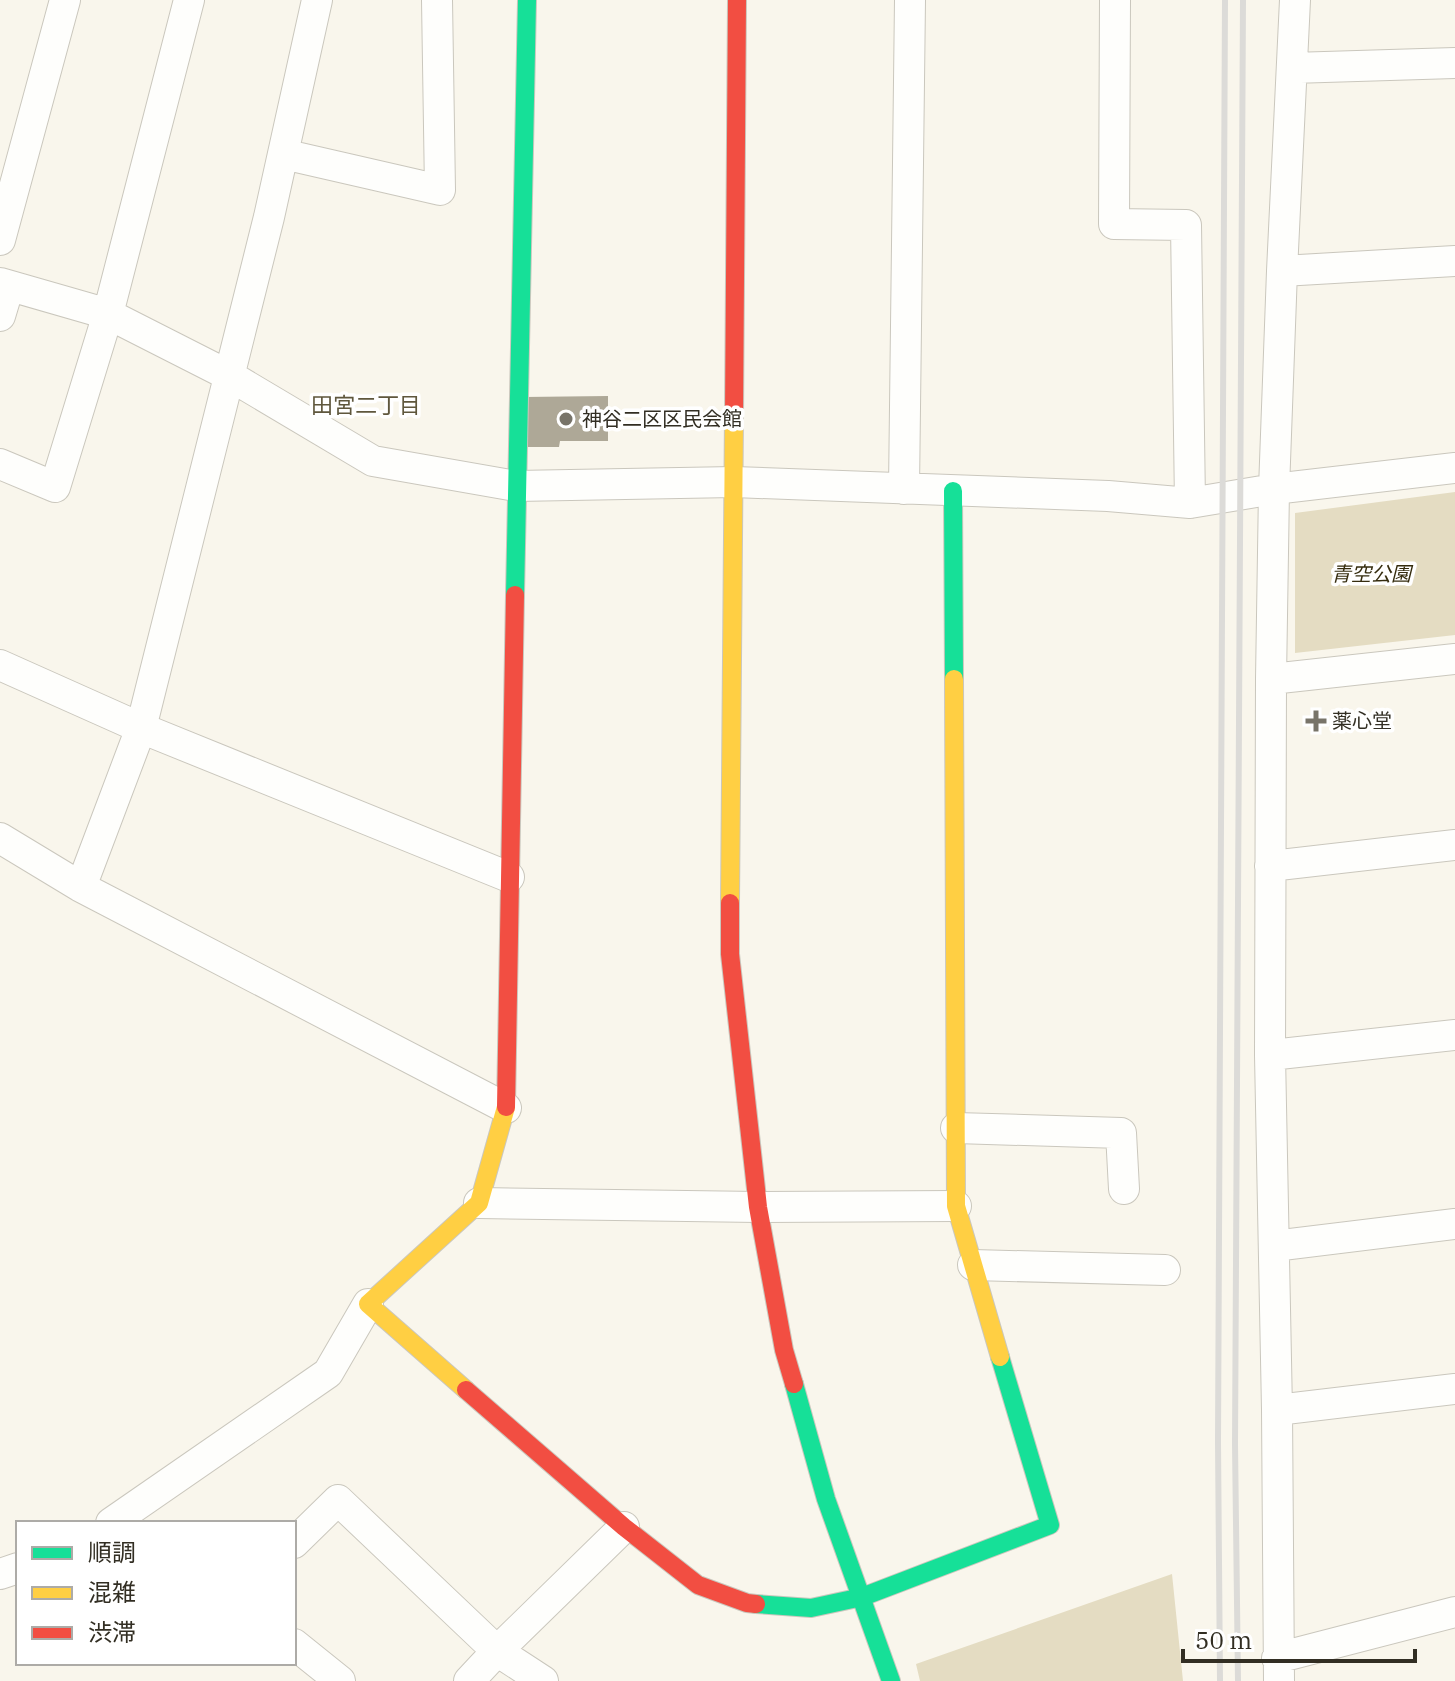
<svg xmlns="http://www.w3.org/2000/svg" width="1455" height="1681" viewBox="0 0 1455 1681" font-family="'IBM Plex Serif','Noto Sans JP',serif">
	<style>
		.green { fill: #e4dcc2 }
		.building { fill: #aea897 }
		.lines { fill: none; stroke-linecap: round; stroke-linejoin: round }
		.street-casing { stroke: #cac7bd; stroke-width: 32 }
		.fast-casing { stroke: #cac7bd; stroke-width: 20 }
		.slow-casing { stroke: #cac7bd; stroke-width: 20 }
		.jam-casing { stroke: #cac7bd; stroke-width: 20 }
		.street { stroke: #fefefc; stroke-width: 30 }
		.fast { stroke: #16e098; stroke-width: 18 }
		.slow { stroke: #ffcf43; stroke-width: 18 }
		.jam { stroke: #f24e42; stroke-width: 18 }
		.rail { stroke: #dcdbd8; stroke-width: 6 }
		.poi-dot { fill: #787469; stroke: #fff; stroke-width: 3 }
		.labels { text-anchor: middle; stroke-width: 7; stroke-linejoin: round; paint-order: stroke }
		.poi-label { font-size: 20px; fill: #322e23; stroke: #fff; text-anchor: start }
		.park-label { font-size: 20px; font-style: italic; fill: #352c0e; stroke: #fff }
		.neighbourhood-label { font-size: 22px; fill: #5f573d; stroke: #fff }
	</style>
	<rect width="100%" height="100%" fill="#f9f6ec"/>
	<path class="green" d="M1455 492V635L1295 653V513Z
		M1172 1574 1183 1681H920L916 1664Z"/>
	<path class="building" d="M608 396V441H560L559 447H523L524 397Z"/>
	<g class="lines">
		<defs>
			<path id="street" d="M1115 0 1114 224 1186 225 1190 503
				M1292 68 1455 63
				M283 154 440 190 437 0
				M0 240 65 0
				M1282 271 1455 261
				M0 283 108 314 230 376 373 461 516 486 734 482 1108 496 1190 503 1274 489 1455 468
				M0 316 9 286
				M0 464 55 487 108 314 189 0
				M904 489 910 0
				M0 665 141 728 509 877
				M1271 679 1455 659
				M0 838 81 887 506 1108
				M1270 866 1455 845
				M81 887 141 728 269 217 317 0
				M1270 1055 1455 1035
				M956 1128 1121 1133 1124 1189
				M479 1203 758 1207 956 1206
				M1274 1246 1455 1224
				M973 1265 1165 1270
				M1277 1410 1455 1389
				M111 1523 328 1373 368 1304
				M294 1543 338 1500 497 1651 543 1681
				M0 1574 18 1568
				M294 1644 340 1681
				M1277 1658 1455 1612
				M469 1681 497 1651 624 1527
				M1279 1681 1277 1410 1270 1055 1271 679 1274 489 1282 271 1295 0"/>
			<path id="fast" d="M953 491 954 679
				M515 595 527 0
				M794 1384 826 1499 891 1681
				M756 1604 811 1608 862 1597 1050 1525 1000 1357"/>
			<path id="slow" d="M954 679 956 1206 1000 1357
				M730 903 734 416
				M466 1390 368 1304 479 1203 506 1107"/>
			<path id="jam" d="M734 416 737 0
				M730 903V954L758 1207 784 1350 794 1384
				M506 1107 515 595
				M466 1390 624 1527 698 1585 747 1603 756 1604"/>
		</defs>
		<use href="#street" class="street-casing"/>
		<use href="#fast" class="fast-casing"/>
		<use href="#slow" class="slow-casing"/>
		<use href="#jam" class="jam-casing"/>
		<use href="#street" class="street"/>
		<use href="#fast" class="fast"/>
		<use href="#slow" class="slow"/>
		<use href="#jam" class="jam"/>
		<path class="rail" d="M1220 1681 1218 1442 1225 0
			M1238 1681 1235 1444 1243 0"/>
	</g>
	<g class="poi-dot">
		<circle cx="566" cy="419" r="8"/>
		<path d="M1312 709h8v8h8v8h-8v8h-8v-8h-8v-8h8z"/>
	</g>
	<g class="labels">
		<g class="poi-label">
			<text x="582" y="426">神谷二区区民会館</text>
			<text x="1332" y="728">薬心堂</text>
		</g>
		<g class="park-label">
			<text x="1371" y="581">青空公園</text>
		</g>
		<g class="neighbourhood-label">
			<text x="366" y="413">田宮二丁目</text>
		</g>
	</g>
	<rect x="16" y="1521" width="280" height="144" fill="#ffffff" stroke="#adaba7" stroke-width="2"/>
	<rect x="32" y="1547" width="40" height="12" fill="#16e098" stroke="#adaba7" stroke-width="2"/>
	<text x="88" y="1561" font-size="24" fill="#322e23">順調</text>
	<rect x="32" y="1587" width="40" height="12" fill="#ffcf43" stroke="#adaba7" stroke-width="2"/>
	<text x="88" y="1601" font-size="24" fill="#322e23">混雑</text>
	<rect x="32" y="1627" width="40" height="12" fill="#f24e42" stroke="#adaba7" stroke-width="2"/>
	<text x="88" y="1641" font-size="24" fill="#322e23">渋滞</text>
	<path d="M1183 1649v12h232v-12" fill="none" stroke="#322e23" stroke-width="4"/>
	<text x="1195" y="1649" font-size="24" fill="#322e23" stroke="#ffffff" stroke-width="6" paint-order="stroke">50 m</text>
</svg>
